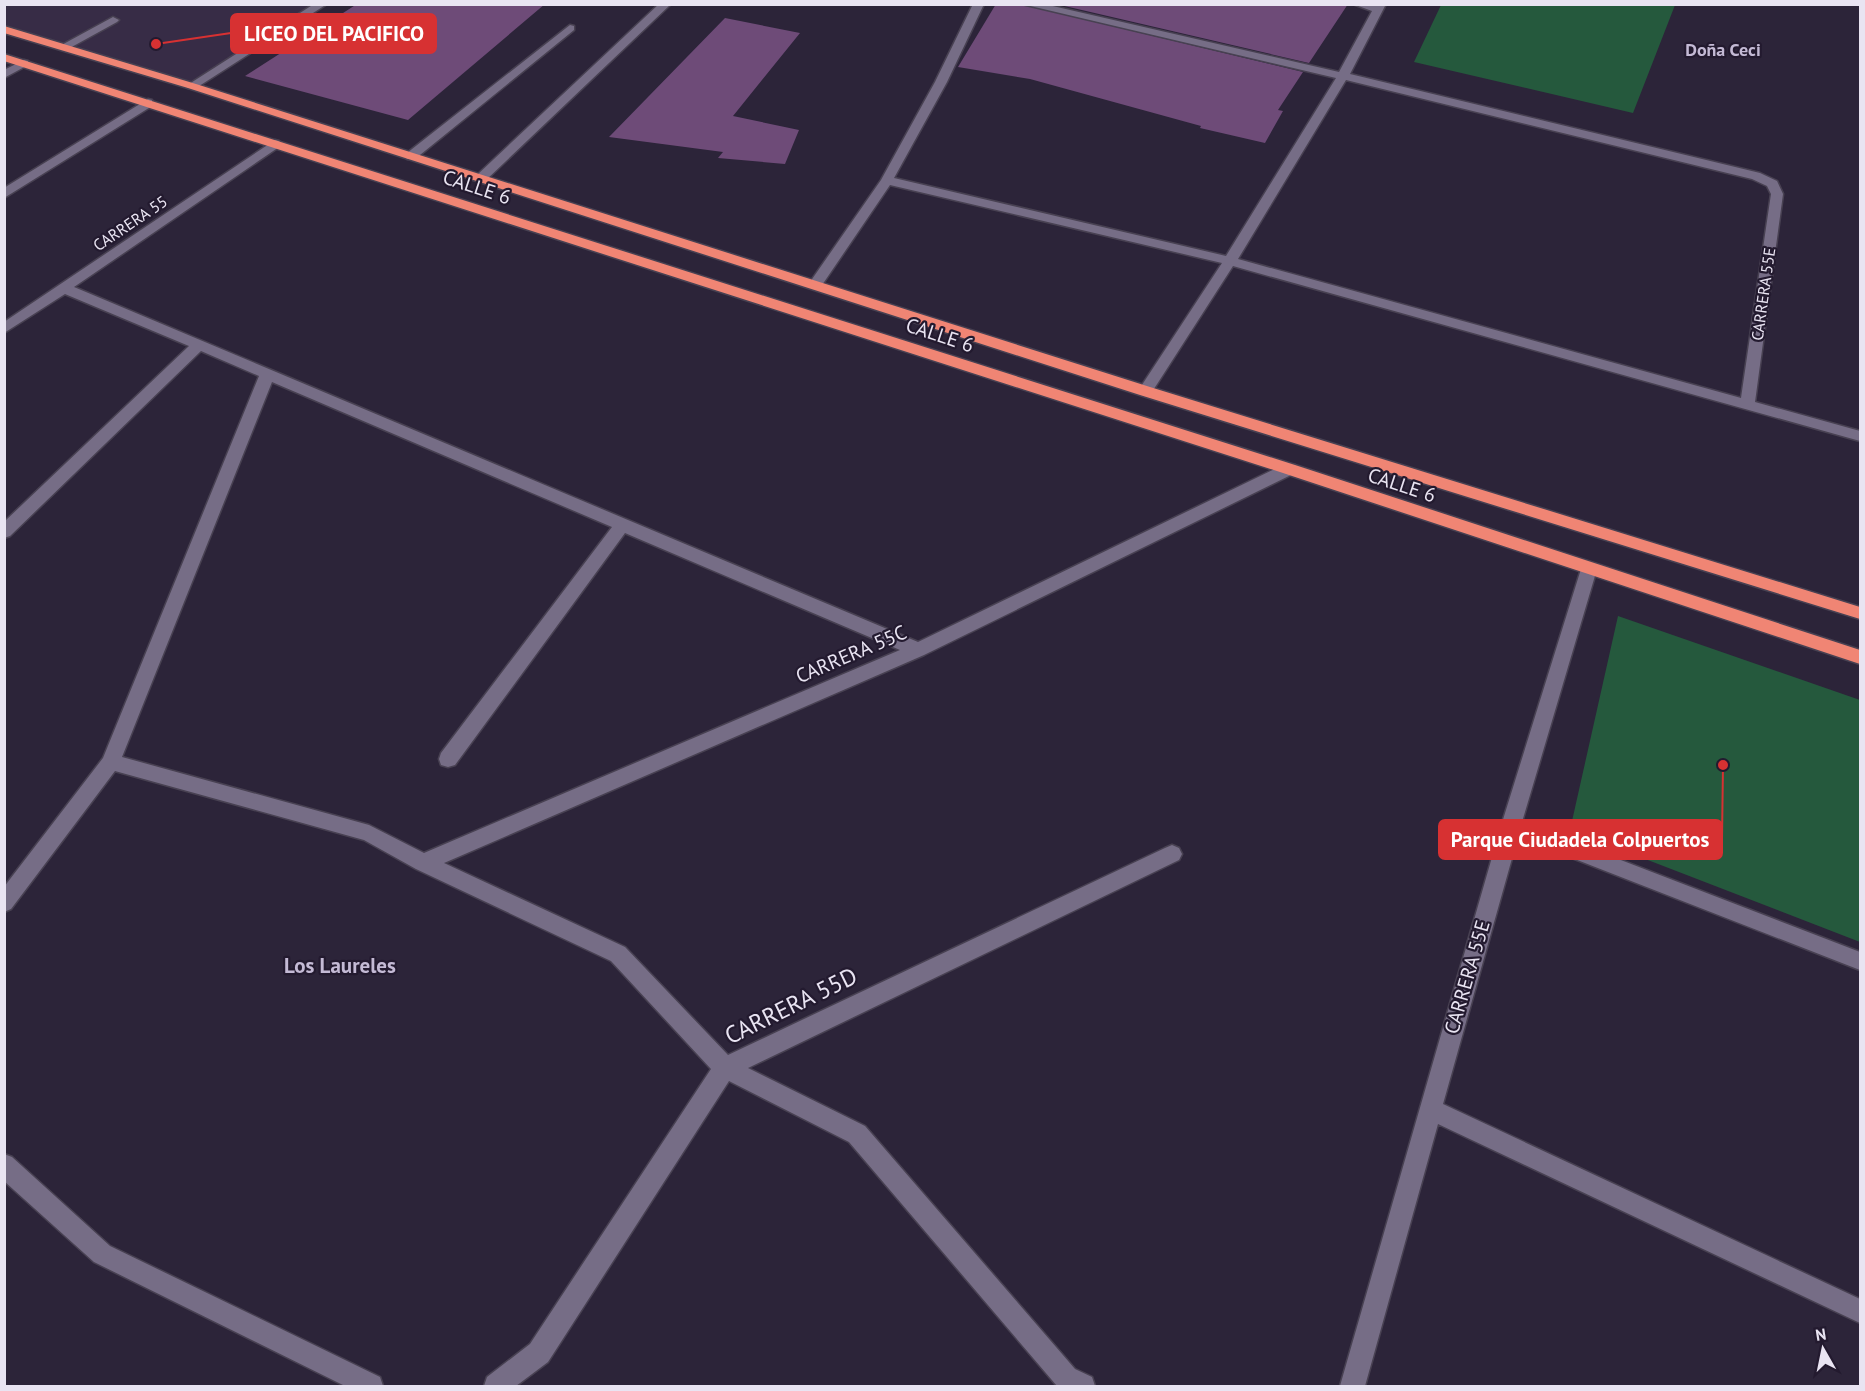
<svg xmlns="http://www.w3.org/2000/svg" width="1865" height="1391" viewBox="0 0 1865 1391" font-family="'PT Sans',sans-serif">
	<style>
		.built { fill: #372c46 }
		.green { fill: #25593d }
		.building { fill: #6e4b78 }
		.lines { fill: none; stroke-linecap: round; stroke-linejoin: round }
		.lane-casing { stroke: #484152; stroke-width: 3 }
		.street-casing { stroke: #484152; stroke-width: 3 }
		.highway-casing { stroke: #484152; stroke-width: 3 }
		.lane { fill: #766d86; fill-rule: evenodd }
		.street { fill: #766d86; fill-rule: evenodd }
		.highway { fill: #f08574; fill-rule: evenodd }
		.labels { text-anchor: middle; stroke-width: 4.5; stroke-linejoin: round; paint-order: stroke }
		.far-street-label { font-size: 16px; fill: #e9e4f2; stroke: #231a2f }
		.far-neighbourhood-label { font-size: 18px; font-weight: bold; fill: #c4bad5; stroke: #231a2f }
		.street-label { font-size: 20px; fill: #e9e4f2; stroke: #231a2f }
		.neighbourhood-label { font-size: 21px; font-weight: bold; fill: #c4bad5; stroke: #231a2f }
		.near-street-label { font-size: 24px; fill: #e9e4f2; stroke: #231a2f }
		.leader { fill: none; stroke: #d73132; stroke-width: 2 }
		.callout-dot { fill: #d73132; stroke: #231a2f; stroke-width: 2 }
		.callout { fill: #d73132; stroke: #d73132; stroke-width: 2 }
		.callout-label { font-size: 21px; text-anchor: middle; font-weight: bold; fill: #fff }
	</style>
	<rect width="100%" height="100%" fill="#2c2439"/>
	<path class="built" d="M4 5H318L192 86 5 29Z"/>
	<path class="green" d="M1441 5V4L1675 5 1633 113 1414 62Z
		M1618 616 1860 700V942L1570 830Z"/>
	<path class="building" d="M357 4H545L408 120 245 76Z
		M996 4H1020L1303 72 1278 110 1283 111 1265 143 1200 128 1201 126 1030 79 958 67Z
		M1056 4H1348L1309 63Z
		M725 18 800 33 733 116 799 130 785 164 718 158 723 152 609 137Z"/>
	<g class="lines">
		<defs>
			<path id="lane" d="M659 4H671L485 181H477L475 178 477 175Z
				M113 17 119 20 117 22 68 49H60L58 47Z
				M570 25 574 26V30L415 159H407L405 156 407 153Z"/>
			<path id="street" d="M314 4H327L196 88H188L186 86Z
				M973 4H984L947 82 894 178 1226 256 1336 78 1022 4H1044L1339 72 1372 11 1353 4H1386L1350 74 1760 173 1777 181 1783 194 1755 402 1860 431V441L1233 266 1150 395 1145 396 1138 391 1222 263 890 185 820 288H810L808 285 881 180 935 82ZM1346 80 1752 179 1767 186 1771 194 1741 398 1238 259Z
				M24 60 28 61V65L4 78V70Z
				M148 99 152 100V106L4 198V188Z
				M275 140 279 141 281 144 279 147 74 287 918 642 1283 465H1295L1297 469 1295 473 924 655 444 863 625 947 728 1055 1165 848 1172 845 1179 848 1182 854 1179 860 748 1068 865 1126 1075 1369 1092 1377 1095 1386H1057L849 1142 729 1081 548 1362 516 1386H484L487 1377 530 1344 711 1069 611 961 416 869 364 840 115 771 11 909 4 912V887L103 758 259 376 201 351 10 536 4 538V522L189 346 65 294 4 333V322ZM272 382 612 527 441 753 439 759 441 765 448 767 455 765 625 533 900 650 424 853 369 825 122 757Z
				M1589 563 1595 565 1597 569 1522 822 1860 952V970L1518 837 1443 1104 1860 1299V1323L1438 1124 1365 1386H1340L1501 826 1581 569 1583 565Z
				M4 1154 12 1157 110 1246 380 1377 383 1386H345L94 1262 4 1181Z"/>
			<path id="highway" d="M4 26 196 84 1150 387 1860 607V619L1140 395 188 88 4 33Z
				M4 54 1295 465 1860 650V664L1283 473 4 61Z"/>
		</defs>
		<use href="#lane" class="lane-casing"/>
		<use href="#street" class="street-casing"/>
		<use href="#highway" class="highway-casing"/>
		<use href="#lane" class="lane"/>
		<use href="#street" class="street"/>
		<use href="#highway" class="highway"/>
	</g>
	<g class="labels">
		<g class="far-street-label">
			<text transform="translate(130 223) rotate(-34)" y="6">CARRERA 55</text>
			<text transform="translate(1763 294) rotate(-82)" y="6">CARRERA 55E</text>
		</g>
		<g class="far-neighbourhood-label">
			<text x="1723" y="56">Doña Ceci</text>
		</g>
		<g class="street-label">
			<text transform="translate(477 187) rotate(18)" y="7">CALLE 6</text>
			<text transform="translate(940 335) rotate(18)" y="7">CALLE 6</text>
			<text transform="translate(1402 485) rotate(18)" y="7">CALLE 6</text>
			<text transform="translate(851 654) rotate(-23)" y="7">CARRERA 55C</text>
			<text transform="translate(1467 977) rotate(-74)" y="7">CARRERA 55E</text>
		</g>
		<g class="neighbourhood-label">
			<text x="340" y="973">Los Laureles</text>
		</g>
		<g class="near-street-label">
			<text transform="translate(791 1006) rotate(-26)" y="8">CARRERA 55D</text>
		</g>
	</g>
	<path class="leader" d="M156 44L231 33M1723 765L1722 839"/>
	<g class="callout-dot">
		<circle cx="156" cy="44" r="6"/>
		<circle cx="1723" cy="765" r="6"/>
	</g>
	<g class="callout">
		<rect x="231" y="14" width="205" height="39" rx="6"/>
		<rect x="1439" y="820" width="283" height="39" rx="6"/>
	</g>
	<g class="callout-label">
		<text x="334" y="41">LICEO DEL PACIFICO</text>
		<text x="1580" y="847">Parque Ciudadela Colpuertos</text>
	</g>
	<rect width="1865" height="1391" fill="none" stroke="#e9e4f2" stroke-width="12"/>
	<g transform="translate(1823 1349) rotate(351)" stroke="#231a2f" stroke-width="4.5" paint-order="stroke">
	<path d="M0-4.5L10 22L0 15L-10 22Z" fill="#e9e4f2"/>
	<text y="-9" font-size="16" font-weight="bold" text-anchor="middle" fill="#e9e4f2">N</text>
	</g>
</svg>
